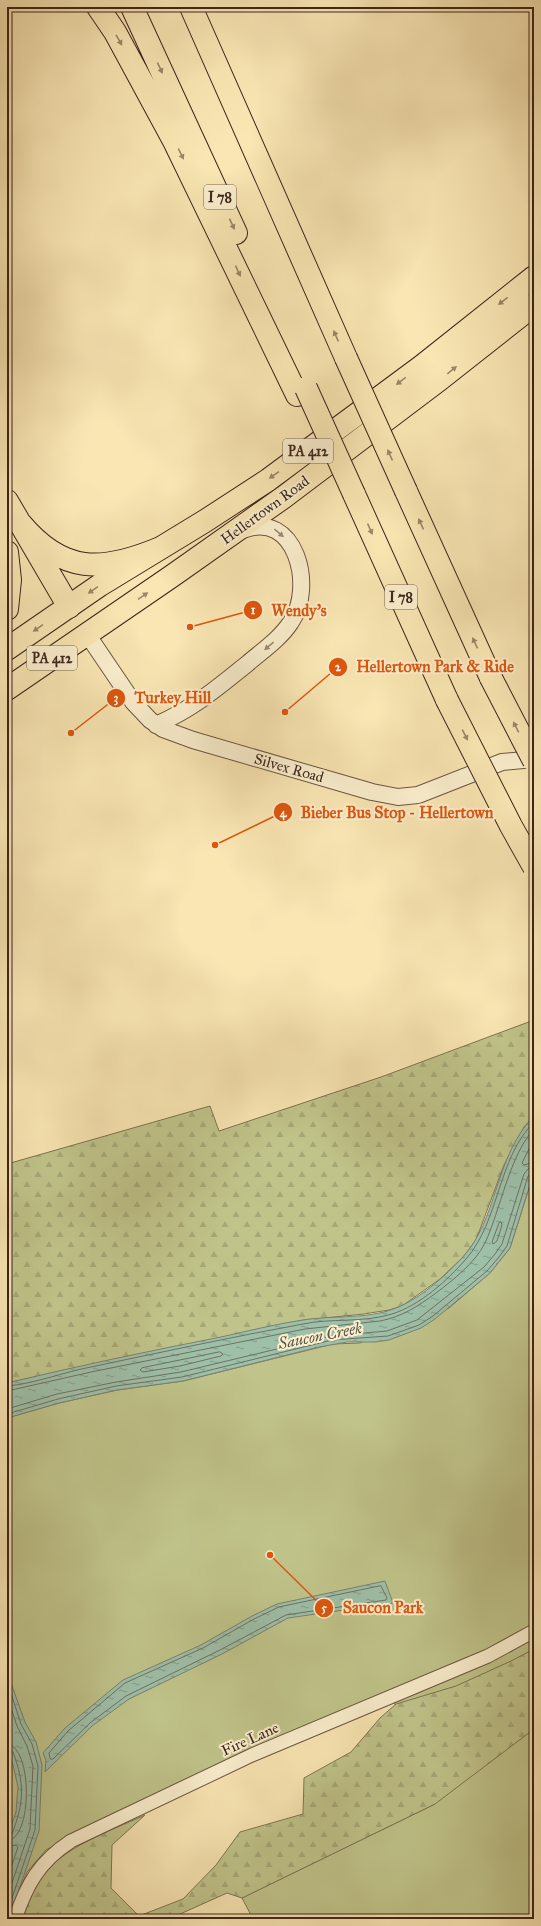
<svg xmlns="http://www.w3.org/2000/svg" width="541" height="1926" viewBox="0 0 541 1926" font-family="'IM FELL Great Primer',serif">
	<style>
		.green { fill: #c0c48a; stroke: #7e7454 }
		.forest { fill: url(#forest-firs); stroke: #7e7454 }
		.water { fill: url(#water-ripples); stroke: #778271 }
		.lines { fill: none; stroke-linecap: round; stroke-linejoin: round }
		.shore { stroke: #6d7263; stroke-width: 1 }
		.minor-casing { stroke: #6b5542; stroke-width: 15 }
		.tertiary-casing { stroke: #6b5542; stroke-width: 18 }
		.trunk-casing { stroke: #3c251d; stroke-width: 24 }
		.motorway-casing { stroke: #3c251d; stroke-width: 24 }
		.minor { stroke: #fbefce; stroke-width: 13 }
		.tertiary { stroke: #fbefce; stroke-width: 16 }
		.trunk { stroke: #f9e6b3; stroke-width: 22 }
		.motorway { stroke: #f9e6b3; stroke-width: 22 }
		.motorway-bridge-casing { stroke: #3c251d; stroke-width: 24; stroke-linecap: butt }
		.motorway-bridge { stroke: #f9e6b3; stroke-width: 22 }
		.oneway { fill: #9a8668 }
		.oneway2 { fill: #9c8a76 }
		.labels { text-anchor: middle; stroke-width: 4; stroke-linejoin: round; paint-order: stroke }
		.shield { fill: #fbefce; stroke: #756252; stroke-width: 1 }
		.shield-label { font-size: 14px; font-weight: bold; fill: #3c251d }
		.street-label { font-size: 15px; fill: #3c251d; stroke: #fbefce }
		.water-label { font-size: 16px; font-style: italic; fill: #595447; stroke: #fbefce }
		.leader { fill: none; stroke: #df560d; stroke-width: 1.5 }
		.callout-dot { fill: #df560d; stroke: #fbefce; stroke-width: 1.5 }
		.mark-label { font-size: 12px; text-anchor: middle; font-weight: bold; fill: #fff }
		.callout-label { font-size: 16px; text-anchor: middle; font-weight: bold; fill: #df560d; stroke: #fbefce; stroke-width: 4; stroke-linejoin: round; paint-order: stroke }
	</style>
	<defs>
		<pattern id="forest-firs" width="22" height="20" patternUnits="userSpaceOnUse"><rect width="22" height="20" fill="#c0c48a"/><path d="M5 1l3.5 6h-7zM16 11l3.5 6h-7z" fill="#a6a877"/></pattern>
		<pattern id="water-ripples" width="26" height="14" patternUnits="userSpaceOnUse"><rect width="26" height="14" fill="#9ec0a9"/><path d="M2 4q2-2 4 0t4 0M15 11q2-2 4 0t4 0" fill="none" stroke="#829c89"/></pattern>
	</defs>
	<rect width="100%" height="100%" fill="#f9e6b3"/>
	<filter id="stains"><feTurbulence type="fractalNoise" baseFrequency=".005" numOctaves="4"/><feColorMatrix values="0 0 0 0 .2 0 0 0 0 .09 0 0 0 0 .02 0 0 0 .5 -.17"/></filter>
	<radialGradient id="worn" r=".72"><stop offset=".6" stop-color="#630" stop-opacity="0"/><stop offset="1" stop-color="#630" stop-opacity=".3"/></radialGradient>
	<path class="green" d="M534 1172V1919H253L242 1898 435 1804 390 1692 250 1749 106 1817 46 1850 27 1872 9 1919H7V1418L59 1403 117 1390 183 1381 333 1344 360 1343 449 1308 490 1273 510 1248Z"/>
	<path class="forest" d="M534 1020V1116L524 1127 504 1165 476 1240 463 1257 440 1279 402 1306 389 1310 364 1314 304 1320 7 1383V1164L210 1106 219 1131 381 1077Z
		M534 1649V1729L435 1804 242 1898 227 1893 169 1919H23C27 1907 31 1890 39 1879 64 1846 108 1832 145 1815L112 1845 111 1888 139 1916 183 1899 216 1865 240 1832 303 1814 304 1778 351 1752 380 1718 396 1704 456 1686 511 1661Z"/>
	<path class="water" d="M534 1116V1172L510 1248 490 1273 435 1319 421 1328 389 1340 375 1342H347L319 1347 183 1381 117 1390 59 1403 7 1418V1383C78 1366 149 1351 221 1337 248 1331 276 1324 303 1320 335 1315 371 1320 401 1306 424 1295 445 1276 462 1258 498 1220 494 1157 534 1116Z
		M385 1581 393 1603 288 1618 222 1654 129 1699 92 1726 45 1772 46 1760 43 1753 65 1728 123 1680 201 1645 252 1616 277 1604Z
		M7 1672 25 1722 36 1742 42 1765 39 1831 9 1919H7V1838L16 1812 18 1787 13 1765 7 1749Z"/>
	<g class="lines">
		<path class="shore" d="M534 1139 522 1163 524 1165 534 1162
			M501 1222 502 1225 497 1241 493 1244 492 1242 499 1223Z
			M220 1352 223 1354 221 1356 180 1366 143 1372 140 1370 142 1368Z
			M7 1386C34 1384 64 1372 91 1367 162 1352 232 1337 303 1324 331 1318 363 1323 392 1314 420 1305 447 1281 466 1259 500 1220 497 1159 534 1122
			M7 1391 91 1372 305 1329 380 1321C402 1317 418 1306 436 1293 453 1280 475 1263 485 1243 500 1211 510 1154 534 1129
			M7 1409 57 1394 116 1382 181 1372 331 1336 387 1331 417 1320 484 1267 495 1254 502 1244 524 1174 528 1169 534 1168
			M7 1414 58 1399 116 1386 182 1377 332 1340 388 1336 419 1325 433 1316 487 1271 499 1257 507 1246 528 1176 534 1173
			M381 1586 387 1598 386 1600 286 1615 220 1650 126 1696 90 1723 53 1759H50L49 1753 68 1731 125 1683 203 1648 254 1619 279 1607Z
			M7 1681 21 1724 32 1744 38 1766 35 1830 7 1913
			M7 1696 17 1726 27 1746 33 1766 30 1829 7 1898
			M7 1744C33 1746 33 1840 7 1841
			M7 1749 13 1752C25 1784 24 1802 12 1834L7 1836
			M7 1847 16 1845 18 1847 7 1880"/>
		<defs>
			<path id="minor" d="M15 1919C27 1884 39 1862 71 1841L252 1755 488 1656 534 1631"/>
			<path id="tertiary" d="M87 634 133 702 150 720 163 729 193 740 372 792 398 797 418 795 502 762 534 759
				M156 725C194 708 216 689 247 664 262 651 280 639 291 622 315 587 296 509 243 530"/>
			<path id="trunk" d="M7 649 100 585 205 521 268 480 422 366 534 277
				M7 689 172 576 284 497 439 380 534 305"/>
			<path id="motorway" d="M98 7 115 32 174 141 297 395
				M132 7 236 233
				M191 7 346 358
				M406 491 491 678
				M354 494 447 700
				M7 501 69 607
				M21 524C63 574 102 572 158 549
				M7 552 10 580 7 609"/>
		</defs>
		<use href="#minor" class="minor-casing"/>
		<use href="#tertiary" class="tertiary-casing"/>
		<use href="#trunk" class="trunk-casing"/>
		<use href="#motorway" class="motorway-casing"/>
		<use href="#minor" class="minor"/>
		<use href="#tertiary" class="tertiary"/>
		<use href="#trunk" class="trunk"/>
		<use href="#motorway" class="motorway"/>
		<defs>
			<path id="motorway-bridge" d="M346 358 406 491
				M306 388 354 494
				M491 678 534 761
				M447 700 511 826 534 867"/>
		</defs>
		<use href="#motorway-bridge" class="motorway-bridge-casing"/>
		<use href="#motorway-bridge" class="motorway-bridge"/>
	</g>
	<defs><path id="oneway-solid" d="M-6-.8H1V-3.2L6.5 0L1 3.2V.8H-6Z"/></defs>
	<g class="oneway">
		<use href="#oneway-solid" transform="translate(119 40) rotate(60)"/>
		<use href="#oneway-solid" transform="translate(160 68) rotate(65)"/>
		<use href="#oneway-solid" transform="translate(181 154) rotate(64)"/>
		<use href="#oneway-solid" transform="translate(232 224) rotate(65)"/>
		<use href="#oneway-solid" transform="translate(238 271) rotate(65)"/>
		<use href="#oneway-solid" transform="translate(503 301) rotate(142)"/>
		<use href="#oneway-solid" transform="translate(336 336) rotate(-114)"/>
		<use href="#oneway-solid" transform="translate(452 370) rotate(-39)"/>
		<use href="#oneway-solid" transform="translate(401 381) rotate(143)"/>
		<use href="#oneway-solid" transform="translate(390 455) rotate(-114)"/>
		<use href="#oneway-solid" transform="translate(274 475) rotate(145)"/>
		<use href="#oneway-solid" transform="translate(421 524) rotate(-115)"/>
		<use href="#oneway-solid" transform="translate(370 529) rotate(66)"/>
		<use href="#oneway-solid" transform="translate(93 590) rotate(145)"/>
		<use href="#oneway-solid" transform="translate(143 596) rotate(-34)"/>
		<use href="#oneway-solid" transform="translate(38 628) rotate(146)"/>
		<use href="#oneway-solid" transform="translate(475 643) rotate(-115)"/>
		<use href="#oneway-solid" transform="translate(516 727) rotate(-117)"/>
		<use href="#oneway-solid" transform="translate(465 735) rotate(63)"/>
	</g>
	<g class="oneway2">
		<use href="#oneway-solid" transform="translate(279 533) rotate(40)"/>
		<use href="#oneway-solid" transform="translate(269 646) rotate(139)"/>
	</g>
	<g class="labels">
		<g class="shield">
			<rect x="204" y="185" width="32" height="24" rx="3"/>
			<rect x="283" y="439" width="50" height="24" rx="3"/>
			<rect x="385" y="585" width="32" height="24" rx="3"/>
			<rect x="27" y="646" width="50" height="24" rx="3"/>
		</g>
		<g class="shield-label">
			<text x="220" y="202">I 78</text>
			<text x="308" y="456">PA 412</text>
			<text x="401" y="602">I 78</text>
			<text x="52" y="663">PA 412</text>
		</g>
		<g class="street-label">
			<text transform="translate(265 510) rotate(-36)" y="5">Hellertown Road</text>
			<text transform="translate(289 768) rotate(16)" y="5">Silvex Road</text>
			<text transform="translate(250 1739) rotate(-24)" y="5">Fire Lane</text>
		</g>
		<g class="water-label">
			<text transform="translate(320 1335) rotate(-11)" y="6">Saucon Creek</text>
		</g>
	</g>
	<path class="leader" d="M190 627L253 610M285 712L338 667M71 733L116 698M215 845L283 812M270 1555L324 1608"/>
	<g class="callout-dot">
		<circle cx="190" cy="627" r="4"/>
		<circle cx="285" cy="712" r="4"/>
		<circle cx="71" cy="733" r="4"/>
		<circle cx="215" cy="845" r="4"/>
		<circle cx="270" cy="1555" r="4"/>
		<circle cx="253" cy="610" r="10"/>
		<circle cx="338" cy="667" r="10"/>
		<circle cx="116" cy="698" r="10"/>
		<circle cx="283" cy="812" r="10"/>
		<circle cx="324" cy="1608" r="10"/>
	</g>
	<g class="mark-label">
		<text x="253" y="614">1</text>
		<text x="338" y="671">2</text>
		<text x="116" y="702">3</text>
		<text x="283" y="817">4</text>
		<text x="324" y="1612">5</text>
	</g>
	<g class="callout-label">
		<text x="299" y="616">Wendy's</text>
		<text x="435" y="672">Hellertown Park &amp; Ride</text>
		<text x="173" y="703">Turkey Hill</text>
		<text x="397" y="818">Bieber Bus Stop - Hellertown</text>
		<text x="383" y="1613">Saucon Park</text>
	</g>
	<rect width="541" height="1926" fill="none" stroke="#f9e6b3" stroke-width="24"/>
	<rect x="8" y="8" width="525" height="1910" fill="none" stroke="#3c251d" stroke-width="2"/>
	<rect x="12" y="12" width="517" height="1902" fill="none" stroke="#3c251d"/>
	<rect width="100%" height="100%" filter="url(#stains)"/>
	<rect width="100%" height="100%" fill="url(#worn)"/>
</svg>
